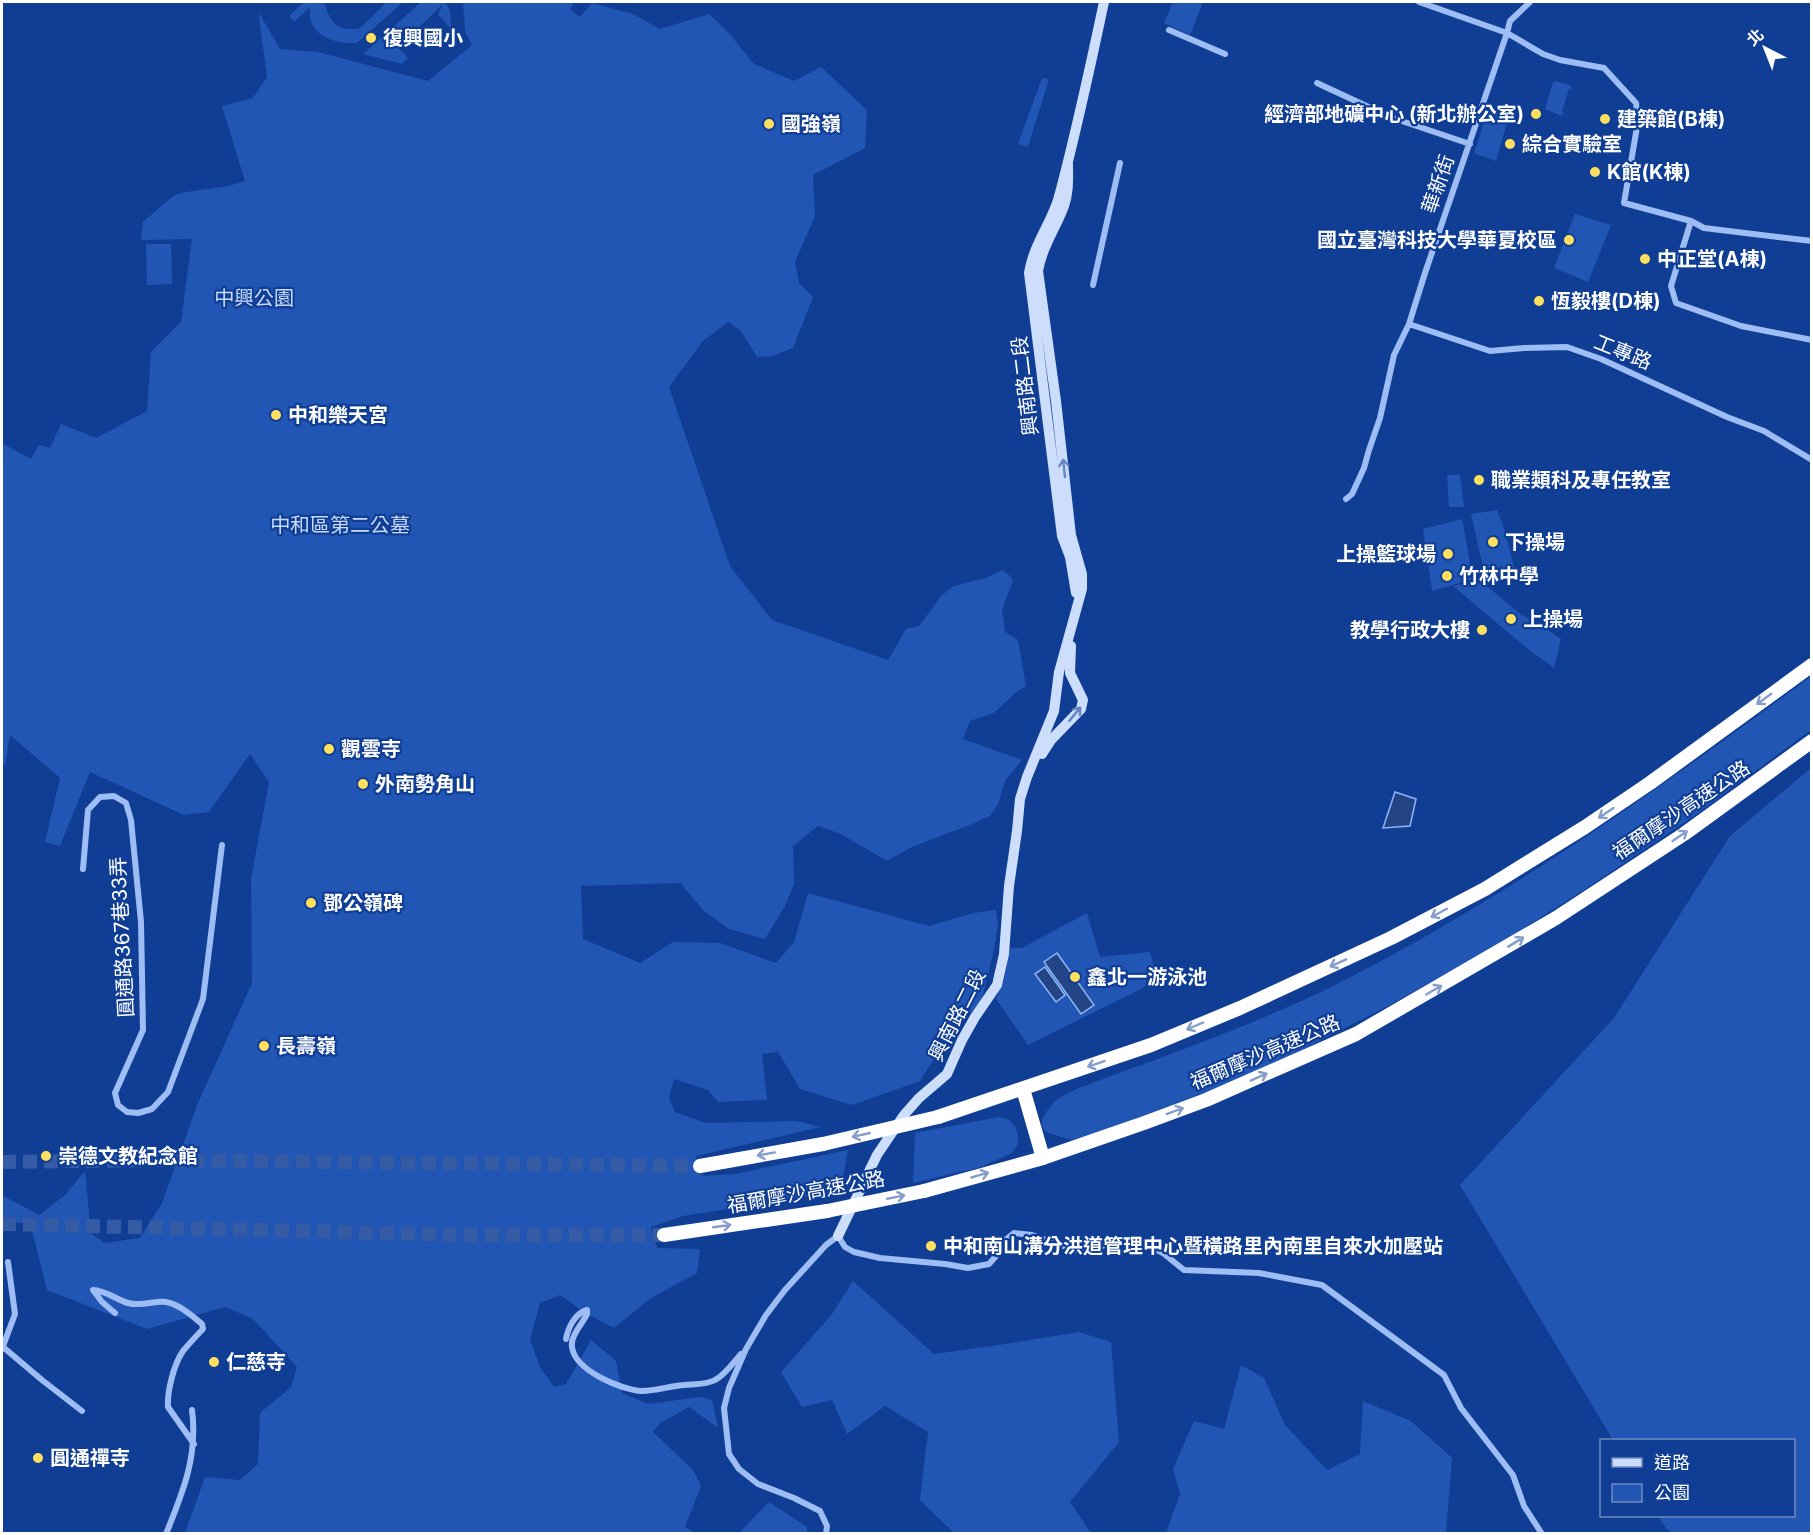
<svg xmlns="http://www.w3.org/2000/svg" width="1813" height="1535" viewBox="0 0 1813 1535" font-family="Inter,'Noto Sans TC',sans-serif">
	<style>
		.green { fill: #2156b4 }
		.water { fill: #234586; stroke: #8fb6f7; stroke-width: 1.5 }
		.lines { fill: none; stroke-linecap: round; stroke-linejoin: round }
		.highway-tunnel { stroke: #345ba4; stroke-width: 14; stroke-dasharray: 14 7; stroke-linecap: butt }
		.street { stroke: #9dbdf4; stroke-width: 6 }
		.secondary { stroke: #cddefd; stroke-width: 10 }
		.highway { stroke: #fff; stroke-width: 14 }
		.highway-bridge { stroke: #fff; stroke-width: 14 }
		.oneway { stroke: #6586c3 }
		.oneway2 { stroke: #889eca }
		.poi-dot { fill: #ffdf60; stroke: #103e94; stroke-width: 2 }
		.labels { text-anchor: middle; stroke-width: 4.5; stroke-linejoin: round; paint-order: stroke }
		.poi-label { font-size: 20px; font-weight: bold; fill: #fff; stroke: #103e94; text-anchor: start }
		.street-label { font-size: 20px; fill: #fff; stroke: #103e94 }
		.park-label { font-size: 20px; fill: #c5dafe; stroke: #103e94 }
	</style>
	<rect width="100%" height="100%" fill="#103e94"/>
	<path class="green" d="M304 2H324C328 15 333 28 348 29 350 29 357 29 358 29 364 26 381 7 387 2H403L357 43C341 45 316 38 311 21 309 17 310 11 310 7L294 22 289 16Z
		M421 2H445L450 10 451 29 438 14 443 4 413 33 397 46 408 58 402 64 363 54Z
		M463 2H574L570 9 580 17 592 3 633 14 660 29 709 14 729 33 754 64 794 81 821 67 867 110 865 148 813 175 815 216 795 262 799 283 813 297 793 348 773 356 757 357 741 331 728 322 703 341 669 387 730 566 772 620 888 660 906 629 919 626 941 596 954 586 986 578 1002 570 1009 575 1013 581 1002 609 1005 632 1018 640 1026 686 1015 693 994 713 970 721 963 739 1022 760 1005 781 998 804 990 816 972 824 912 847 887 861 841 834 818 826 793 846 794 884 785 906 765 939 729 929 705 912 680 883 581 886 583 939 640 963 673 942 720 943 776 963 794 942 808 893 929 926 973 913 996 910 998 925 993 954 981 1003 951 1032 920 1081 852 1105 800 1089 778 1052 762 1054 767 1100 718 1102 708 1090 674 1079 669 1098 675 1112 705 1123 796 1121 821 1127 696 1156 703 1176 735 1174 848 1150 840 1192 683 1216 651 1227 657 1248 700 1249 697 1273 651 1298 614 1328 587 1314 560 1295 540 1303 530 1340 540 1367 554 1387 566 1384 591 1340 616 1361 622 1393 648 1404 700 1397 712 1400 718 1428 689 1407 660 1423 653 1432 693 1470 701 1486 685 1527 696 1533H185L205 1477 240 1480 258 1464 260 1413 291 1387 297 1367 253 1319 225 1307 147 1329 47 1290 30 1223H2V1195L39 1215 65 1195 85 1171 91 1233 104 1243 140 1238 162 1203 198 1103 252 983 251 879 269 782 250 754 209 812 184 815 90 772 60 846 45 842 60 778 10 735 5 765 2 764V443L31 459 39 445 50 448 61 424 96 438 147 411 151 352 181 322 192 239 141 240 143 222 172 197 180 193 228 186 245 181 222 106 253 98 267 77 260 25 259 13 280 49 318 52 428 81 472 45 465 31Z
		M1173 2H1203L1190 35 1164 23Z
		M1042 78 1049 79 1028 147 1018 144Z
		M1556 81 1570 85 1572 89H1569L1562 112 1564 113 1562 116 1545 109 1553 82Z
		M1489 108 1509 115 1496 161 1474 153Z
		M1575 214 1611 225 1588 282 1554 268Z
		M146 244H171L172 284 147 285Z
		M1447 475H1460L1464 507H1449Z
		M1497 510 1503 525 1517 578 1495 573 1483 567 1471 514Z
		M1462 519 1473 579 1432 591 1423 529Z
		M1480 580 1520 614 1539 624 1561 639 1554 668 1529 650 1453 586Z
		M1810 677H1811V730L1697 814 1584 890 1494 947 1386 1007 1284 1059 1203 1093 1094 1134 1071 1140 1049 1133 1044 1130 1041 1124C1049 1102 1058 1098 1079 1088 1167 1055 1258 1024 1343 981 1509 896 1661 788 1810 677Z
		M1811 768V1533H1672L1666 1528 1658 1516H1794V1440H1613L1460 1185 1614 1018 1730 836Z
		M1087 913 1100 957 1150 952 1156 974 1147 975 1145 987 1028 1045 996 999 1004 980 1010 948H1022Z
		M999 1117 1009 1120 1015 1126 1018 1136V1144L1012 1153 981 1167 913 1183 915 1133Z
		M853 1281 934 1354 1012 1343 1079 1332 1111 1342 1119 1442 1070 1502 1091 1533H954L920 1500 928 1432 885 1406 847 1434 832 1400 802 1407 781 1372 832 1314Z
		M1241 1365 1264 1378 1285 1425 1327 1470 1360 1454 1363 1401 1411 1421 1452 1458 1446 1533H1166L1180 1494 1173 1469 1194 1421 1224 1429Z
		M769 1502 807 1527V1533H739Z"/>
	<path class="water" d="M1395 792 1416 799 1410 826 1383 828Z
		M1057 953 1094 1005 1081 1014 1044 962Z
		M1045 967 1065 995 1056 1002 1035 974Z"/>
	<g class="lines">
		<path class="highway-tunnel" d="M2 1162 160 1160 700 1166
			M2 1224 465 1235H664"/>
		<path class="street" d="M1419 2 1507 33 1543 54 1560 60 1604 68 1636 103 1638 121 1624 203 1691 221 1704 228 1812 241
			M1169 30 1225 54
			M1317 83 1390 117 1470 144
			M1691 221 1671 286 1676 303 1741 326 1812 340
			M1093 285 1120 163
			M1409 324 1490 351 1524 348 1567 347 1601 359 1727 417 1764 431 1812 460
			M1346 499 1352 494 1364 468 1369 450 1380 418 1394 355 1409 324 1425 273 1507 33 1510 21 1530 2
			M83 869 88 810 100 797 114 796 126 803 131 820 141 922 143 1030 115 1093 118 1105 127 1112 138 1113 152 1109 168 1092 203 999 222 845
			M115 1313 102 1302 93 1290C105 1290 117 1300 128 1303 142 1307 156 1300 166 1302 179 1304 192 1316 202 1324L203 1329C196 1336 189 1344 183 1351 174 1364 167 1391 168 1407L194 1444
			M566 1339C568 1328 575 1313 587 1310V1314C583 1323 570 1336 572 1347 575 1371 622 1390 642 1391 656 1391 670 1386 684 1385 694 1384 706 1385 715 1380 725 1375 733 1363 741 1354
			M3 1347 42 1380 82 1411
			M2 1349 15 1314 8 1262
			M166 1534C183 1492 198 1456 192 1410
			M826 1534 827 1526 820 1511 794 1498 758 1484 739 1469 729 1454 724 1408 729 1388 746 1349 766 1315 785 1290 826 1245 838 1236 845 1247 854 1252 880 1258 945 1264 968 1268 989 1264 996 1256 1003 1242 1014 1233 1032 1235 1078 1251 1090 1252 1118 1238H1132L1163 1253 1184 1270 1259 1273 1322 1285 1444 1375 1461 1408 1513 1475 1524 1506 1542 1534"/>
		<path class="secondary" d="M1076 593 1070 557 1062 536 1029 273C1033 246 1050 225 1058 200 1076 134 1090 68 1104 2
			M1042 754 1051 740 1081 709 1083 700 1070 673 1071 646
			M838 1236 877 1155 904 1115 919 1098 947 1074 962 1040 975 1017 997 985 1004 954 1009 886 1017 831 1020 799 1027 777 1054 711 1059 672 1082 589V574L1071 535 1056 401 1038 271C1042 247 1056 228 1064 206 1069 192 1068 178 1068 164"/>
		<path class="highway" d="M1023 1089 1043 1158
			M938 1117 1151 1045 1240 1008 1391 938 1485 889 1585 827 1650 783 1812 665
			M700 1166 823 1144
			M924 1191 1043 1158 1144 1123 1206 1100 1356 1034 1556 918 1684 834 1812 741
			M664 1235 827 1211"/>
		<path class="highway-bridge" d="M823 1144 938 1117
			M827 1211 924 1191"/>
	</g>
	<defs><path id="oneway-shaft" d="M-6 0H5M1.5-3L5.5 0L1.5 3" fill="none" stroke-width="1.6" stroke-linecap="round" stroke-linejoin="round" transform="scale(1.5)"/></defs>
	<g class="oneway">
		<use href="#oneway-shaft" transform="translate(1064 468) rotate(-96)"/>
		<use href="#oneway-shaft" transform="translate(1075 714) rotate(-50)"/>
	</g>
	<g class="oneway2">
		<use href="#oneway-shaft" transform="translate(1764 699) rotate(144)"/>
		<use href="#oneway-shaft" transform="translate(1606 813) rotate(146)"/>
		<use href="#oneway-shaft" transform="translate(1680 836) rotate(-34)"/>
		<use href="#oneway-shaft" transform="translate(1439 913) rotate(152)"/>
		<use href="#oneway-shaft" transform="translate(1516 942) rotate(-31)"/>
		<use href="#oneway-shaft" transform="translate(1338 963) rotate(156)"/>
		<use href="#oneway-shaft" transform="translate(1434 990) rotate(-30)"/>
		<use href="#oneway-shaft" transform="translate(1195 1026) rotate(157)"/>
		<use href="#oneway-shaft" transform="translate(1096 1064) rotate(161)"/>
		<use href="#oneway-shaft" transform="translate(1259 1077) rotate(-24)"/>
		<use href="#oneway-shaft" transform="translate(1175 1111) rotate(-20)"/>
		<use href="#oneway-shaft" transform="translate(861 1135) rotate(167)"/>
		<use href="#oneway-shaft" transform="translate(766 1154) rotate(170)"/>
		<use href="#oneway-shaft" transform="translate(980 1175) rotate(-16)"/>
		<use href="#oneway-shaft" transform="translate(896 1197) rotate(-11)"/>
		<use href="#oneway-shaft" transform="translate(722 1226) rotate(-8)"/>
	</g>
	<g class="poi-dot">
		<circle cx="371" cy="38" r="6"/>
		<circle cx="1536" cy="114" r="6"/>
		<circle cx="1605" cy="119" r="6"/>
		<circle cx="769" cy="124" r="6"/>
		<circle cx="1510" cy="144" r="6"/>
		<circle cx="1595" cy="172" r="6"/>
		<circle cx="1569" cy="240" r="6"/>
		<circle cx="1645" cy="259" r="6"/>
		<circle cx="1539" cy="301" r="6"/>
		<circle cx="276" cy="415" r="6"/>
		<circle cx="1479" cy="480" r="6"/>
		<circle cx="1493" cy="542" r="6"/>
		<circle cx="1448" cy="554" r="6"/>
		<circle cx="1447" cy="576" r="6"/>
		<circle cx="1511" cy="619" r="6"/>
		<circle cx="1482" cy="630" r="6"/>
		<circle cx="329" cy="749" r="6"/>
		<circle cx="363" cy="784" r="6"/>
		<circle cx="311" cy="903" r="6"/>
		<circle cx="1075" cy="977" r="6"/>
		<circle cx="264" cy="1046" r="6"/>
		<circle cx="46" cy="1156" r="6"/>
		<circle cx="931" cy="1246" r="6"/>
		<circle cx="214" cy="1362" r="6"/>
		<circle cx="38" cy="1458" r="6"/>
	</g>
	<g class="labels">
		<g class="poi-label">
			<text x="383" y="45">復興國小</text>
			<text x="1524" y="121" text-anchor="end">經濟部地礦中心 (新北辦公室)</text>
			<text x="1617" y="126">建築館(B棟)</text>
			<text x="781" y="131">國強嶺</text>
			<text x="1522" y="151">綜合實驗室</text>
			<text x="1607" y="179">K館(K棟)</text>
			<text x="1557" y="247" text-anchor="end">國立臺灣科技大學華夏校區</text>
			<text x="1657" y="266">中正堂(A棟)</text>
			<text x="1551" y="308">恆毅樓(D棟)</text>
			<text x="288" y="422">中和樂天宮</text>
			<text x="1491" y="487">職業類科及專任教室</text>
			<text x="1505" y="549">下操場</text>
			<text x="1436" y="561" text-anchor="end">上操籃球場</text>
			<text x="1459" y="583">竹林中學</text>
			<text x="1523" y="626">上操場</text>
			<text x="1470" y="637" text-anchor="end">教學行政大樓</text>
			<text x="341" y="756">觀雲寺</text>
			<text x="375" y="791">外南勢角山</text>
			<text x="323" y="910">鄧公嶺碑</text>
			<text x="1087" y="984">鑫北一游泳池</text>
			<text x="276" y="1053">長壽嶺</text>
			<text x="58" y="1163">崇德文教紀念館</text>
			<text x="943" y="1253">中和南山溝分洪道管理中心暨橫路里內南里自來水加壓站</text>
			<text x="226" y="1369">仁慈寺</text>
			<text x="50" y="1465">圓通禪寺</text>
		</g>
		<g class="street-label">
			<text transform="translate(1438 184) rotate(-71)" y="7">華新街</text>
			<text transform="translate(1623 352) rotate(22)" y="7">工專路</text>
			<text transform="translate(1025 386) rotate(-97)" y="7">興南路二段</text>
			<text transform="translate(1681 810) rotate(-34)" y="7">福爾摩沙高速公路</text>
			<text transform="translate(122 937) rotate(-93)" y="7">圓通路367巷33弄</text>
			<text transform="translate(957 1015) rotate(-63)" y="7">興南路二段</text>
			<text transform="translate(1265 1052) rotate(-23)" y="7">福爾摩沙高速公路</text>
			<text transform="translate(806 1192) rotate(-10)" y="7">福爾摩沙高速公路</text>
		</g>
		<g class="park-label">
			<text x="254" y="305">中興公園</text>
			<text x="340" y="532">中和區第二公墓</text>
		</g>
	</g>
	<rect width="1813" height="1535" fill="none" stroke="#ffffff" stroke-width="6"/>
	<rect x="1600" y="1439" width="195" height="78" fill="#103e94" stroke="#708bbf" stroke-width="1.5"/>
	<rect x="1612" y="1458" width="30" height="9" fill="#cddefd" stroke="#708bbf" stroke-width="1.5"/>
	<text x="1654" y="1469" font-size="18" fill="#ffffff">道路</text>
	<rect x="1612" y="1484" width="30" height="18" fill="#2156b4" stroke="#708bbf" stroke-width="1.5"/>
	<text x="1654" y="1499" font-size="18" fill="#ffffff">公園</text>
	<g transform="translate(1765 48) rotate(318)" stroke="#103e94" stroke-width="4.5" paint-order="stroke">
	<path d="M0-4.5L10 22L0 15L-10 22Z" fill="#ffffff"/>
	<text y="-9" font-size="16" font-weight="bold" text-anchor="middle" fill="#ffffff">北</text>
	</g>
</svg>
